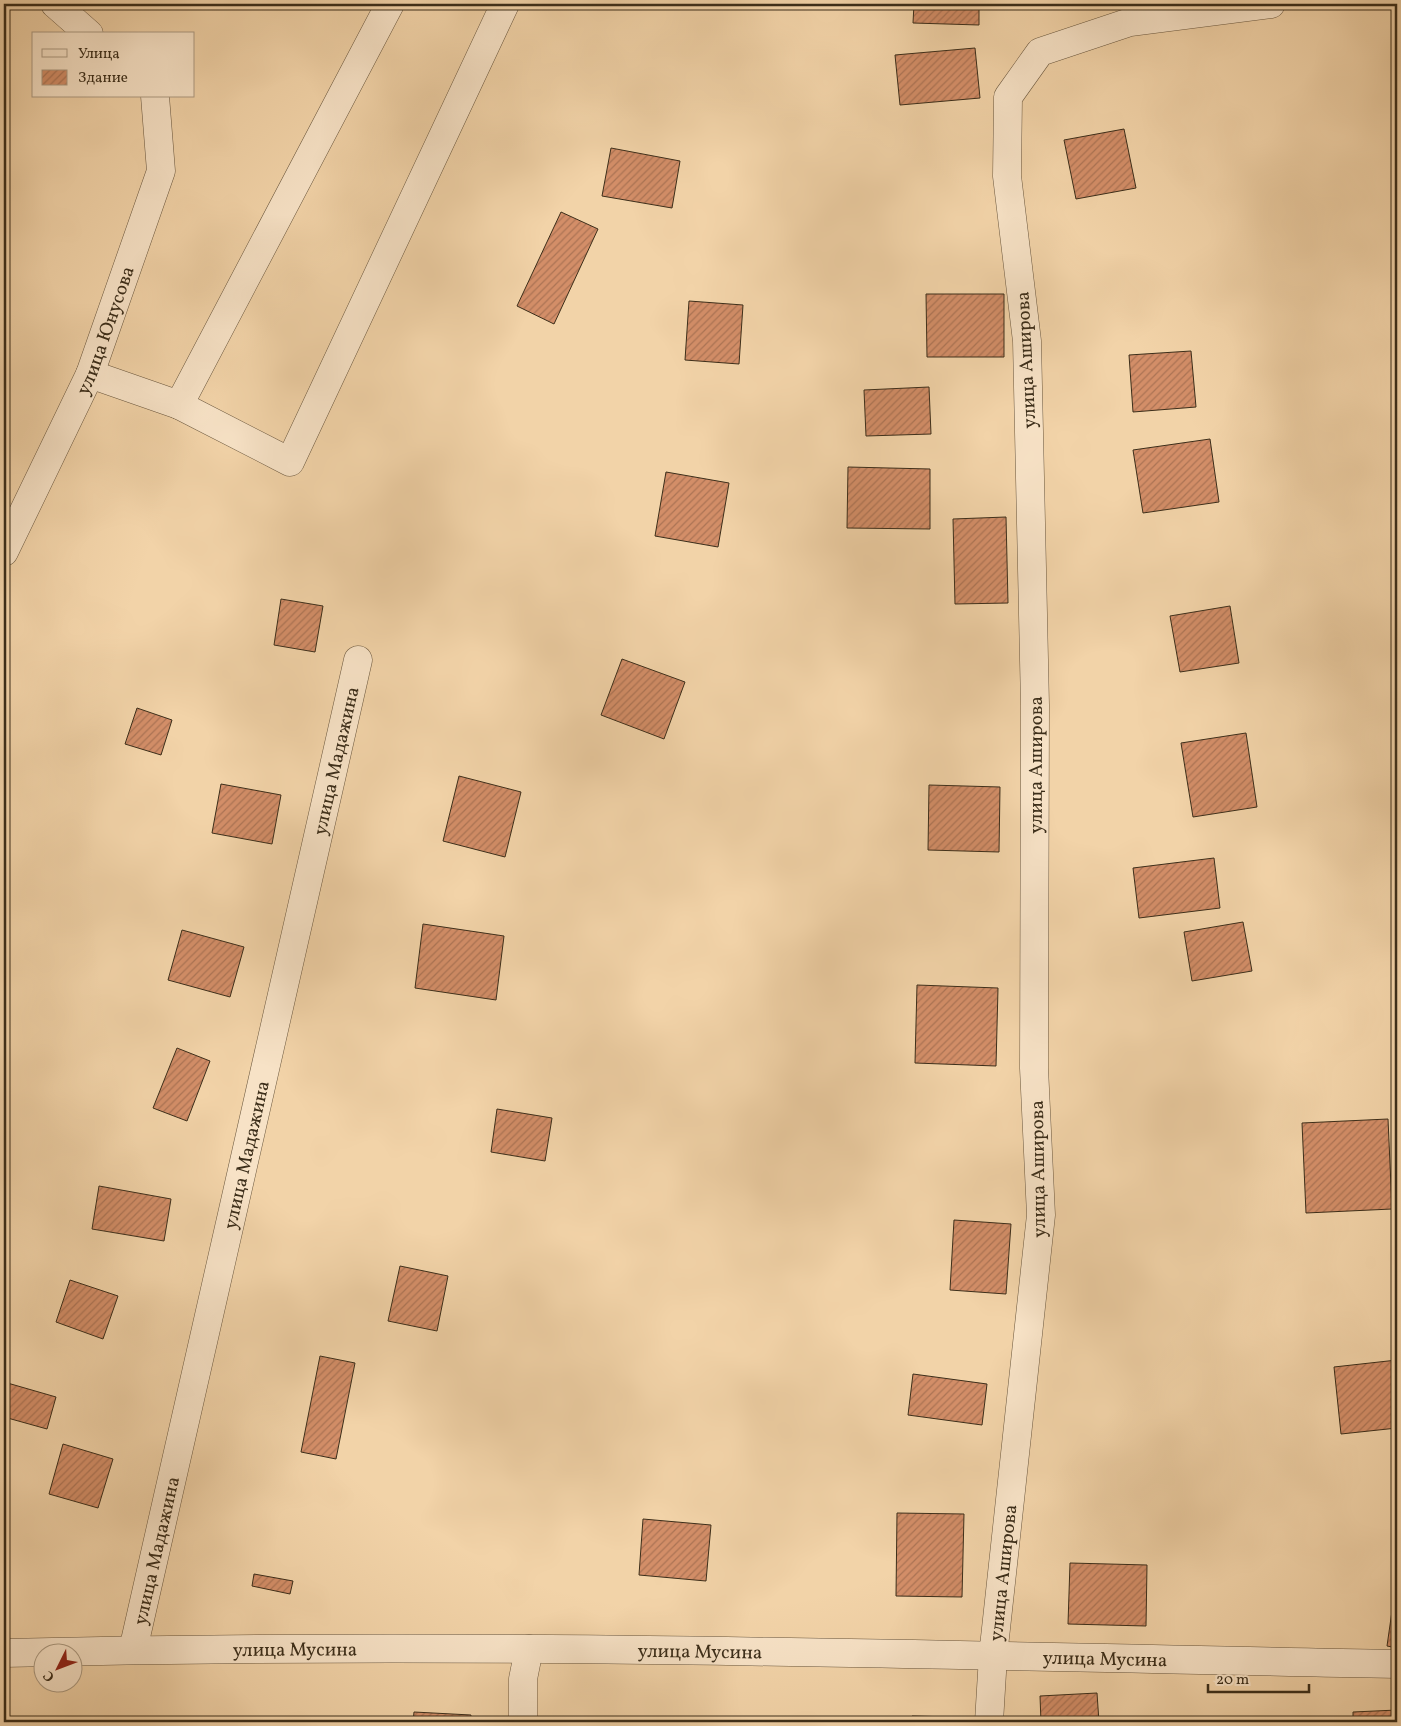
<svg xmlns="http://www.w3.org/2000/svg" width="1401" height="1726" viewBox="0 0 1401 1726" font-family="Vollkorn,serif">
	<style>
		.building { fill: url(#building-hatch); stroke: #3c2e1a }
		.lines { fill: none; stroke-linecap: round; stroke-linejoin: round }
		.minor-casing { stroke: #6a573e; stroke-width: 29 }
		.minor { stroke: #f7e2c6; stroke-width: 28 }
		.labels { text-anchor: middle; stroke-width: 4; stroke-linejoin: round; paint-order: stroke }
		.street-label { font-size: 19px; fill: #3c2e1a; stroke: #f7e2c6 }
	</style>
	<defs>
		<pattern id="building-hatch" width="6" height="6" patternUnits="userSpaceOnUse" patternTransform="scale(1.25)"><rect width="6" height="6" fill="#d38e68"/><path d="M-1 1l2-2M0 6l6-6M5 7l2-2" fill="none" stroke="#ac7455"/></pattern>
	</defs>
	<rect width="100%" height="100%" fill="#f2d3a8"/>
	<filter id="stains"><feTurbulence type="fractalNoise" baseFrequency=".004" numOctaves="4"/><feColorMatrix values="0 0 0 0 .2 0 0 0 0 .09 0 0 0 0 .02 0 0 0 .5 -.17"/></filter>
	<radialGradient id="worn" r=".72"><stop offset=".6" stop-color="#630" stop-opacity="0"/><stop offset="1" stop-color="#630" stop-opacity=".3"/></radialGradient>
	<path class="building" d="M914 4H979V25L913 23Z
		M975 48 980 98 900 105 895 55Z
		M1124 129 1136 188 1076 199 1064 140Z
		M611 148 680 161 672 208 602 196Z
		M561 212 598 229 554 324 517 306Z
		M926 294H1004V357H927Z
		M689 301 743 305 739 364 685 360Z
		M1191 351 1196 407 1133 412 1129 355Z
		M929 387 931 434 866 436 864 390Z
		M1210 439 1219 502 1143 513 1133 450Z
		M848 467 930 469V529L847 528Z
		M666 472 729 483 718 547 655 536Z
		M1006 517 1008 603 955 604 953 519Z
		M281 599 323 606 315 652 274 645Z
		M1230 606 1239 663 1180 672 1170 616Z
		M622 659 685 682 664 739 601 715Z
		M137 708 172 720 161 755 125 744Z
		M1246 733 1257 807 1193 817 1181 743Z
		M459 776 521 792 505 857 443 841Z
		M221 784 281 795 272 844 212 833Z
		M929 785 1000 787 999 852 928 850Z
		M1214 858 1220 908 1139 918 1133 868Z
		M1243 922 1252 971 1192 981 1184 932Z
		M423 924 504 936 496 1000 415 988Z
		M182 930 244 947 230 997 168 980Z
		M917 985 998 988 996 1066 915 1063Z
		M177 1048 210 1061 187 1121 153 1108Z
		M497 1109 552 1118 545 1161 491 1152Z
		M1388 1119 1392 1209 1306 1213 1302 1123Z
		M99 1186 171 1199 164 1241 92 1229Z
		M954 1220 1011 1224 1006 1294 950 1290Z
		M400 1266 448 1276 437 1331 388 1321Z
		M70 1280 118 1296 103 1339 56 1322Z
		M320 1356 355 1363 336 1459 301 1452Z
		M1397 1360V1428L1341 1434 1334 1367Z
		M913 1374 987 1384 982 1425 908 1415Z
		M4 1382 56 1397 47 1429 4 1417Z
		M63 1444 113 1459 98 1508 49 1494Z
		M897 1513 964 1514 962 1597 896 1596Z
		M643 1519 711 1525 706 1581 639 1575Z
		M1070 1563 1147 1565 1146 1626 1068 1624Z
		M254 1574 293 1581 290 1594 252 1586Z
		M1394 1597H1397V1648L1387 1646Z
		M1097 1693 1099 1722H1041L1040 1696Z
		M1397 1710V1722H1353V1712Z
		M414 1712 471 1715 470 1722H413Z
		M912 1716 954 1717V1722H912Z"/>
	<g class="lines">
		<defs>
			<g id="minor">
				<path d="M55 4 89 34"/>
				<path d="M90 374 179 405 390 4"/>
				<path d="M179 405 290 462 505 4"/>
				<path id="s1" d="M4 552 90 374 161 171 155 96"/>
				<path id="s2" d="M133 1650 358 660"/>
				<path id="s3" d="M4 1653C468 1641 933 1655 1397 1664"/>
				<path d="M523 1722V1679L529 1649"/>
				<path id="s4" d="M989 1722 993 1656 1041 1215 1034 1068 1035 705 1027 341 1007 176 1008 97 1040 52 1130 22 1271 4"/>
			</g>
		</defs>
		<use href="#minor" class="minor-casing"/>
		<use href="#minor" class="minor"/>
	</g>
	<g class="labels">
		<g class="street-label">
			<text dy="7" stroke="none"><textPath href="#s1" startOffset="244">улица Юнусова</textPath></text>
			<text transform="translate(1025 360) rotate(-93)" y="7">улица Аширова</text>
			<text dy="7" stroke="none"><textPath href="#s2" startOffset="912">улица Мадажина</textPath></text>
			<text dy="7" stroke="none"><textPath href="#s4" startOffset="960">улица Аширова</textPath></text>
			<text dy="7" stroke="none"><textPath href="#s2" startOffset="508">улица Мадажина</textPath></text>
			<text transform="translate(1037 1169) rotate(-91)" y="7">улица Аширова</text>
			<text dy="7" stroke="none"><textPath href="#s2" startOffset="102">улица Мадажина</textPath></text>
			<text dy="7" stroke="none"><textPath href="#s4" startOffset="150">улица Аширова</textPath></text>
			<text dy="7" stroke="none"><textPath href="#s3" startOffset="291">улица Мусина</textPath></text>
			<text dy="7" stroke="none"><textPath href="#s3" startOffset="696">улица Мусина</textPath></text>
			<text dy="7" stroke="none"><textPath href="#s3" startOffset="1101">улица Мусина</textPath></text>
		</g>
	</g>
	<rect width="1401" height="1726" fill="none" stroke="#f2d3a8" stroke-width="20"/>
	<rect x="5" y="5" width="1391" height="1716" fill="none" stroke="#3c2e1a" stroke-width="2.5"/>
	<rect x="10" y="10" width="1381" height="1706" fill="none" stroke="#3c2e1a"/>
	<rect x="32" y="32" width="162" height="65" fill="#f7e2c6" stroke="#ac9a81"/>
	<rect x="42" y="49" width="25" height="8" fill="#f7e2c6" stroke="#ac9a81"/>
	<text x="78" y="58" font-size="15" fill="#3c2e1a">Улица</text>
	<rect x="42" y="70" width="25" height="15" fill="url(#building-hatch)" stroke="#ac9a81"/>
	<text x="78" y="82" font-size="15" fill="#3c2e1a">Здание</text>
	<g transform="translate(58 1668) rotate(228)"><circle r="24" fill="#f7e2c6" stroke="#ac9a81"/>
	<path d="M0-4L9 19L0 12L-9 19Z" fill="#8f2418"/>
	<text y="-8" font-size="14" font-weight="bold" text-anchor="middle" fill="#3c2e1a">С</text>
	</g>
	<path d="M1208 1684v8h101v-8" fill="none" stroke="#3c2e1a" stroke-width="2.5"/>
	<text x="1216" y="1684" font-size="15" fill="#3c2e1a" stroke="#f7e2c6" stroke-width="4" paint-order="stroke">20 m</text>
	<rect width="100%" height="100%" filter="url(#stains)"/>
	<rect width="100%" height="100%" fill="url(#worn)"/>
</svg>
